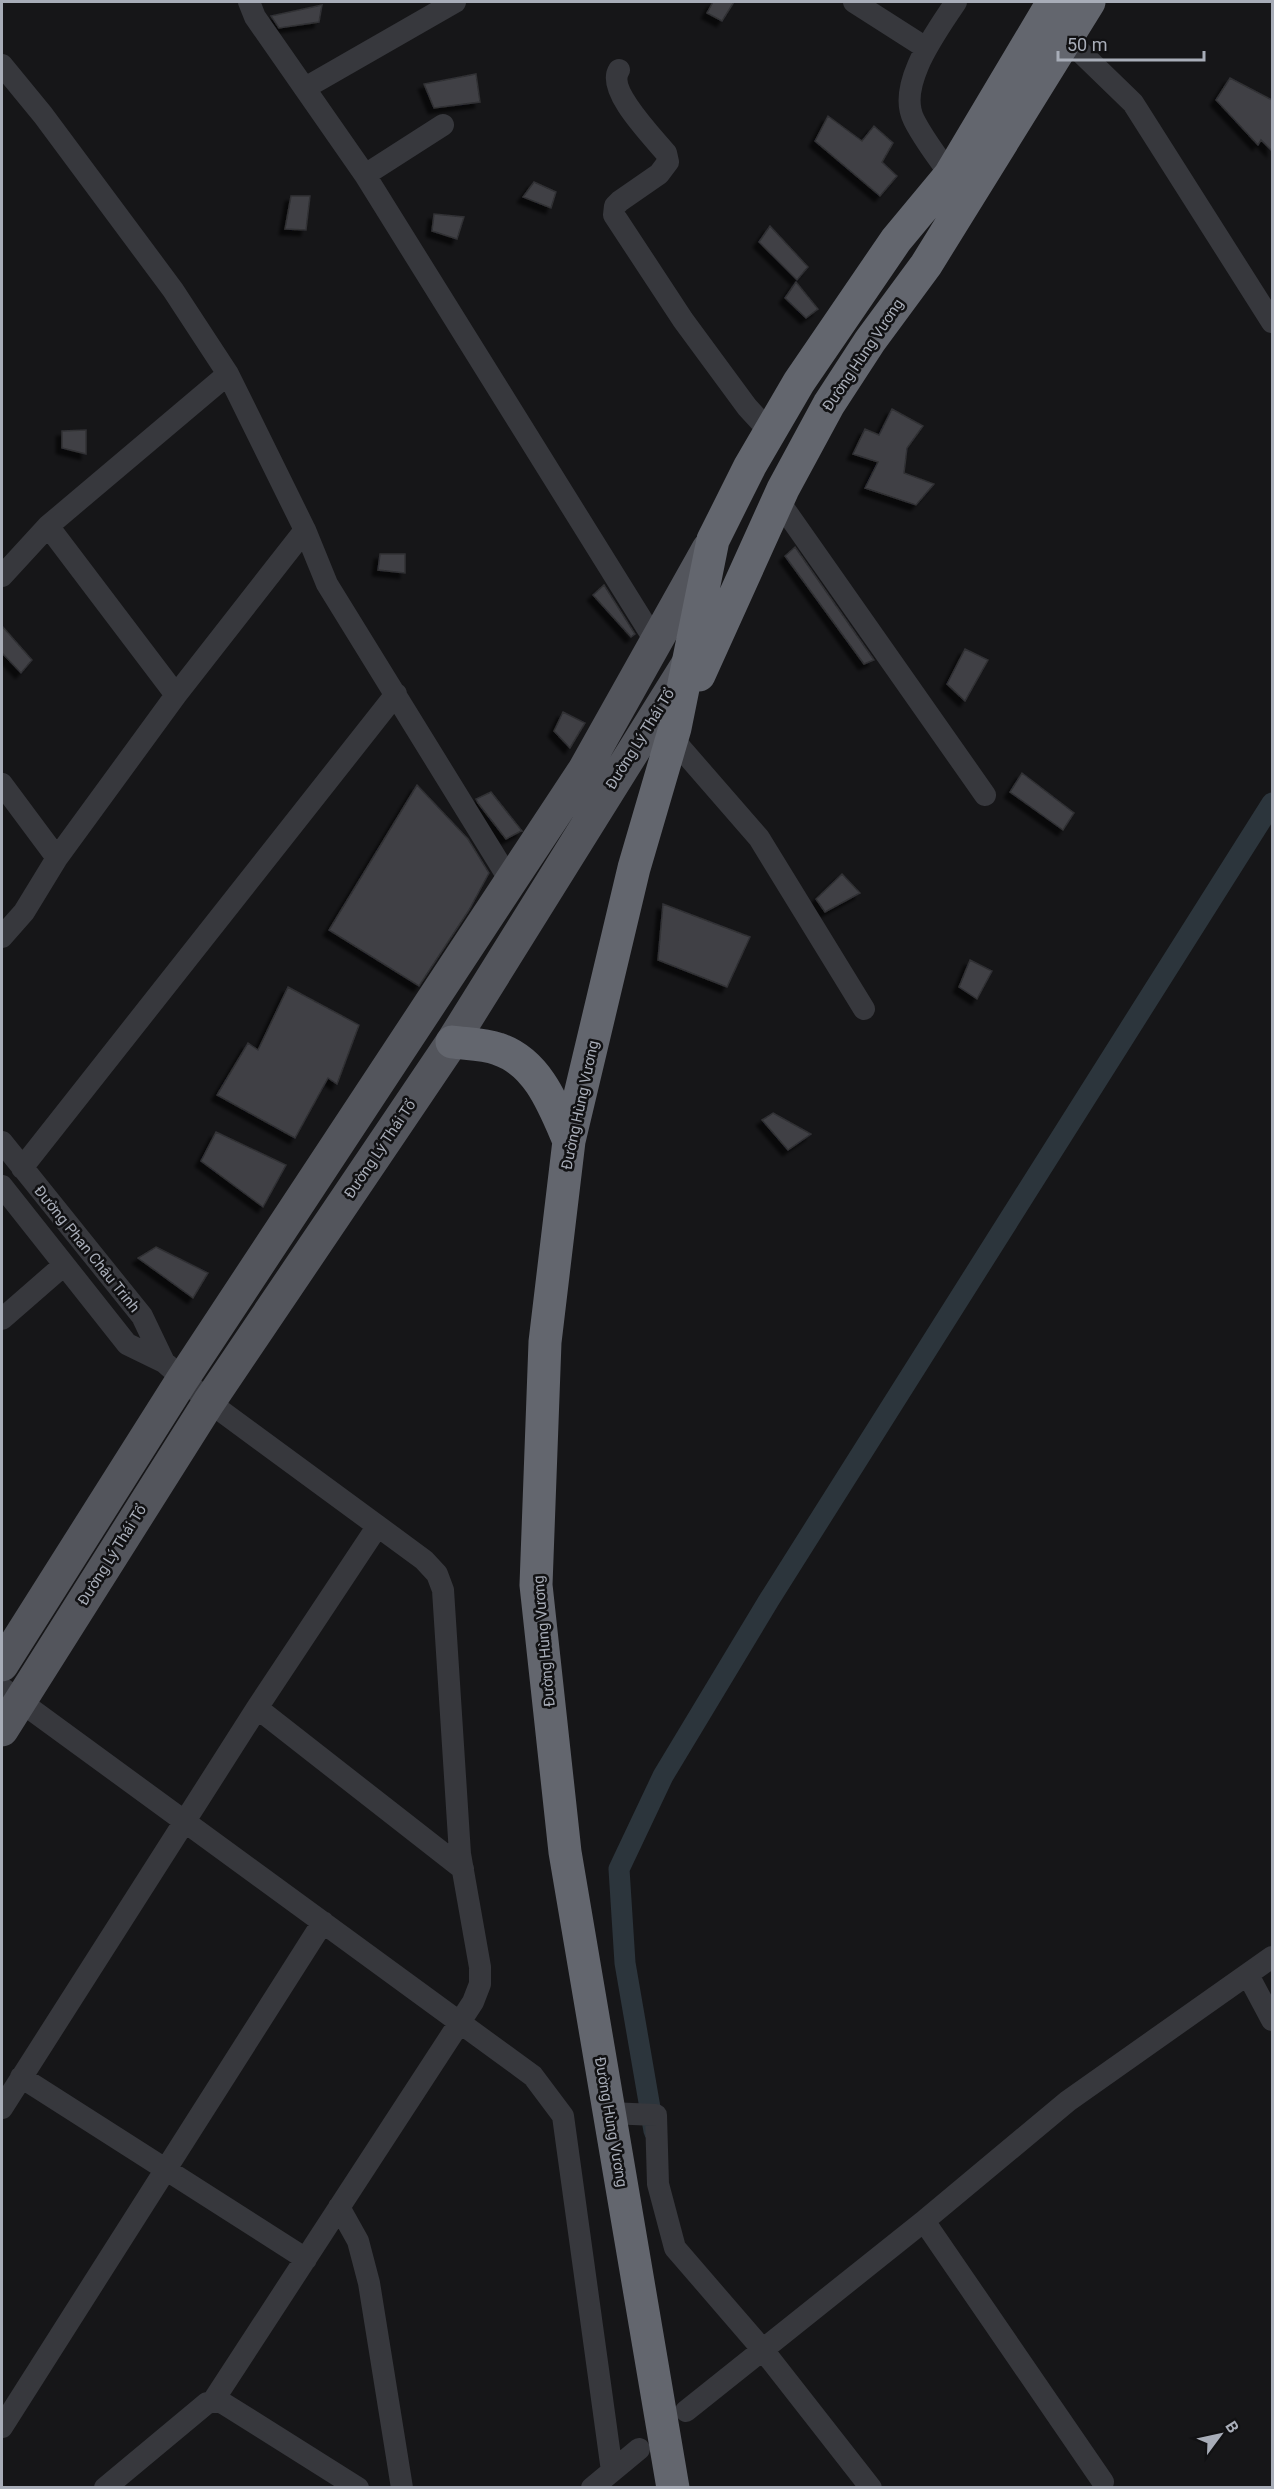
<svg xmlns="http://www.w3.org/2000/svg" width="1274" height="2489" viewBox="0 0 1274 2489" font-family="Roboto,sans-serif">
	<style>
		.lines { fill: none; stroke-linecap: round; stroke-linejoin: round }
		.canal { stroke: #2c353c; stroke-width: 21 }
		.building { fill: #404145; stroke: #303034; stroke-width: 1.5; filter: url(#shadow) }
		.street { stroke: #37383d; stroke-width: 22 }
		.primary { stroke: #53555c; stroke-width: 33 }
		.highway { stroke: #63666e; stroke-width: 33 }
		.labels { text-anchor: middle; stroke-width: 5; stroke-linejoin: round; paint-order: stroke }
		.street-label { font-size: 15px; fill: #a8adb8; stroke: #111113 }
	</style>
	<defs>
		<filter id="shadow"><feDropShadow dx="-5.5" dy="5.5" stdDeviation="1.5" flood-color="#0009"/></filter>
	</defs>
	<rect width="100%" height="100%" fill="#161618"/>
	<g class="lines">
		<path class="canal" d="M654 2131 625 1963 619 1869 663 1776 769 1600 1272 803"/>
	</g>
	<path class="building" d="M713 2H734L722 21 707 13Z
		M322 5 319 22 279 28 271 16Z
		M476 74 480 102 434 108 424 84Z
		M1230 78 1272 100V151L1261 140 1258 145 1216 100Z
		M828 116 862 141 874 126 893 143 882 162 897 176 880 196 815 141Z
		M534 182 556 192 551 208 523 197Z
		M291 196H310L306 230 285 229Z
		M434 214 464 217 457 239 432 231Z
		M770 226 808 267 797 280 759 242Z
		M796 282 818 309 806 318 785 298Z
		M892 409 923 426 907 448 904 473 934 484 916 505 865 488 878 462 853 454 865 429 879 435Z
		M86 430V454L62 448V431Z
		M795 547 874 660 864 664 785 556Z
		M380 554H405V573L378 570Z
		M604 585 635 634 631 637 593 595Z
		M2 626 32 660 21 673 2 653Z
		M965 649 988 660 965 701 947 684Z
		M563 712 585 723 570 748 554 731Z
		M1022 773 1074 813 1063 830 1010 792Z
		M417 785 468 839 489 873 469 910 419 986 329 930Z
		M491 792 522 831H521L506 839 478 803 476 799Z
		M842 874 860 893 825 912 816 899Z
		M663 904 750 937 727 987 658 960Z
		M970 960 992 971 977 999 959 987Z
		M288 987 359 1025 337 1084 328 1078 295 1138 217 1095 248 1043 258 1050Z
		M773 1113 811 1134 788 1150 762 1120Z
		M216 1132 286 1165 263 1207 201 1161Z
		M156 1247 208 1273 193 1298 138 1258Z"/>
	<g class="lines">
		<path class="street" d="M249 2 255 17 365 175 657 644
			M854 2 926 48
			M1066 38 1133 103 1272 322
			M2 65 43 115 173 290 228 374 305 530 327 584 509 879
			M619 70C606 90 653 137 666 153L668 162 659 174 620 201 615 206 614 215 683 320 747 407 770 432
			M305 88 455 2
			M365 175 443 125
			M950 175C938 157 924 140 914 120 896 85 937 31 956 2
			M778 500 985 795
			M48 526 176 695
			M2 576 48 526 228 374
			M672 738 759 838 864 1009
			M2 784 57 858
			M2 937 24 912 57 858 176 695 305 530
			M2 1142 142 1316 164 1362
			M22 1168 396 694
			M2 1186 127 1344 164 1362 209 1402 424 1560 437 1574 443 1590 460 1854 480 1967V1984L473 2002 213 2401
			M2 1319 64 1265
			M2 1688 533 2076 563 2116 612 2471
			M257 1708 463 1869
			M1248 1975 1272 2020
			M21 2077 306 2259
			M2 2108 257 1708 377 1527
			M609 2113 656 2115 658 2184 675 2248 763 2350 871 2488
			M339 2207 358 2241 369 2283 402 2488
			M924 2221 1103 2482
			M686 2411 924 2221 1068 2101 1272 1957
			M2 2427 323 1922
			M105 2488 207 2403 219 2401 226 2405 358 2488
			M592 2488 639 2449"/>
		<path class="primary" d="M2 1665 182 1380 584 770 708 549
			M2 1730 209 1402 452 1042 687 665"/>
		<path class="highway" d="M699 675 783 489 829 404 870 341 926 265 1089 2
			M452 1042C467 1044 484 1044 498 1049 538 1062 554 1106 569 1141
			M673 2488 565 1852 536 1585 545 1342 569 1141 634 868 675 728 713 540 750 466 799 382 896 240 950 175 1053 2"/>
	</g>
	<g class="labels">
		<g class="street-label">
			<text transform="translate(863 355) rotate(-56)" y="5">Đường Hùng Vương</text>
			<text transform="translate(640 739) rotate(-58)" y="5">Đường Lý Thái Tổ</text>
			<text transform="translate(580 1105) rotate(-78)" y="5">Đường Hùng Vương</text>
			<text transform="translate(380 1149) rotate(-56)" y="5">Đường Lý Thái Tổ</text>
			<text transform="translate(87 1249) rotate(51)" y="5">Đường Phan Châu Trinh</text>
			<text transform="translate(112 1555) rotate(-58)" y="5">Đường Lý Thái Tổ</text>
			<text transform="translate(544 1641) rotate(-95)" y="5">Đường Hùng Vương</text>
			<text transform="translate(611 2122) rotate(80)" y="5">Đường Hùng Vương</text>
		</g>
	</g>
	<rect width="1274" height="2489" fill="none" stroke="#a8adb8" stroke-width="6"/>
	<g transform="translate(1220 2435) rotate(57)" stroke="#111113" stroke-width="4.5" paint-order="stroke">
	<path d="M0-4.5L10 22L0 15L-10 22Z" fill="#a8adb8"/>
	<text y="-9" font-size="16" font-weight="bold" text-anchor="middle" fill="#a8adb8">B</text>
	</g>
	<path d="M1058 51v9h146v-9" fill="none" stroke="#a8adb8" stroke-width="3"/>
	<text x="1067" y="51" font-size="18" fill="#a8adb8" stroke="#111113" stroke-width="4.5" paint-order="stroke">50 m</text>
</svg>
